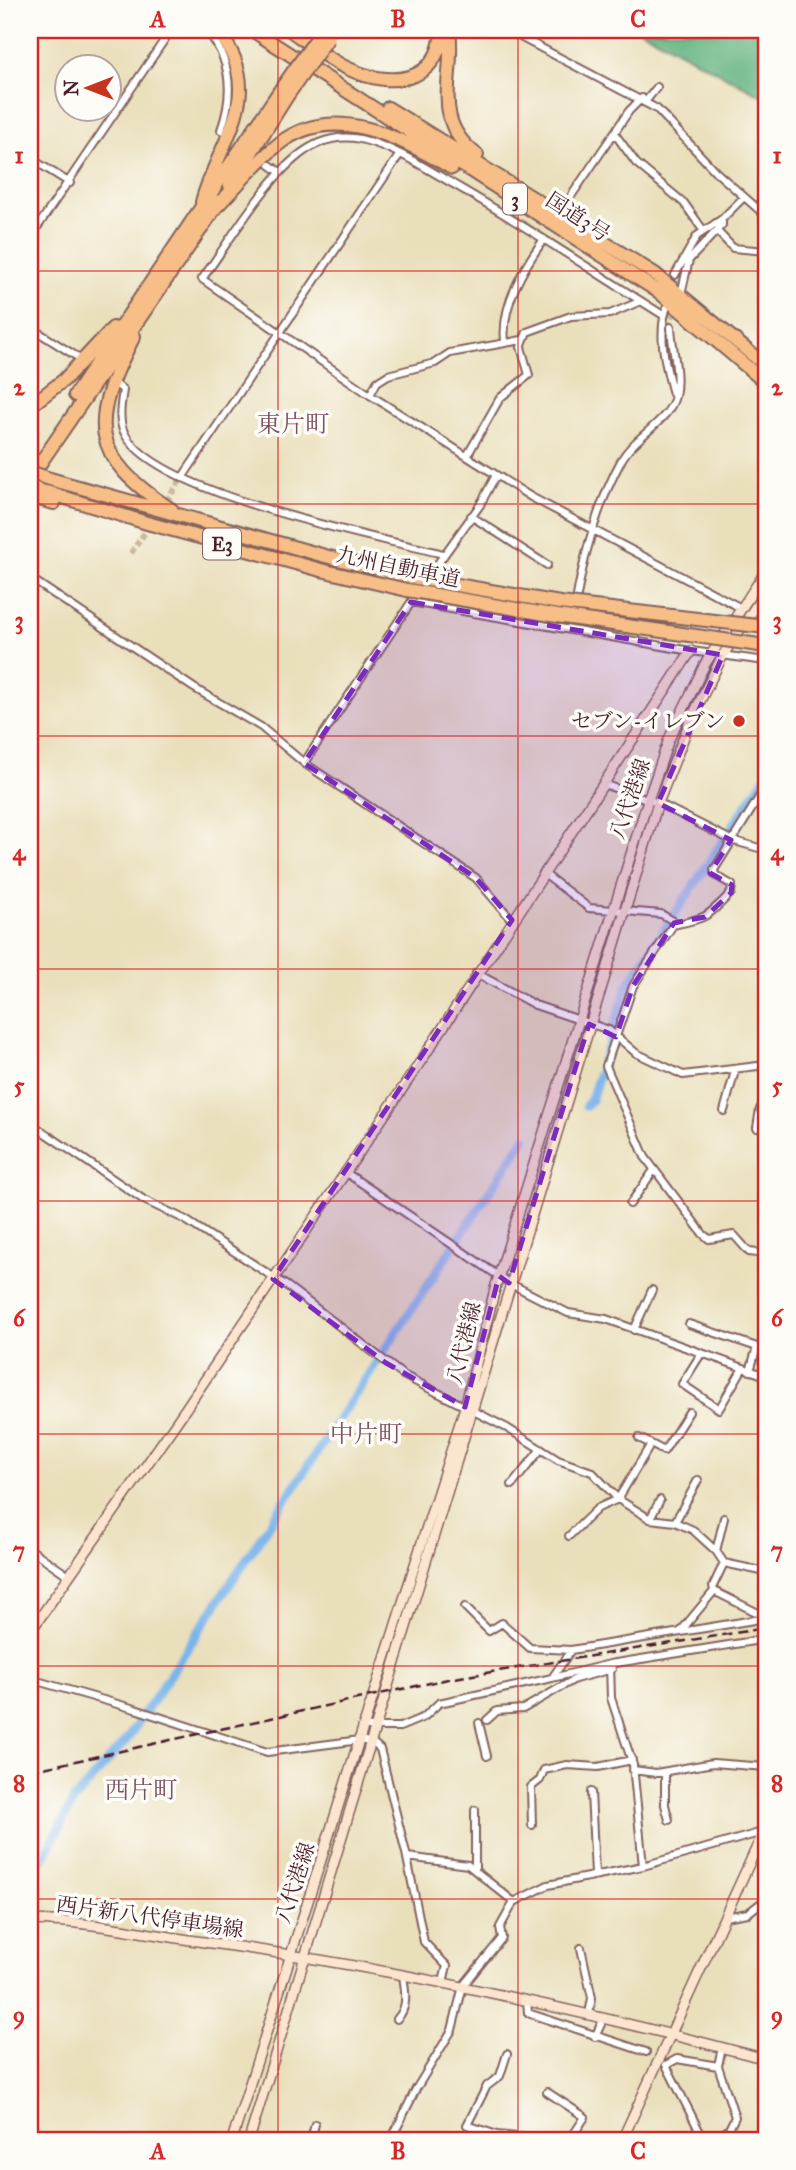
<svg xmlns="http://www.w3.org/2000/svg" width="796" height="2170" viewBox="0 0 796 2170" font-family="'IM FELL Great Primer','Noto Serif JP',serif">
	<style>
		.forest { fill: #62b27f; stroke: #566855; stroke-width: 2 }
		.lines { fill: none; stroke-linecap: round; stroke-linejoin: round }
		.canal { stroke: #79b4ea; stroke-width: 9 }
		.street-tunnel { stroke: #cab99e; stroke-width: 6; stroke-dasharray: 6 3; stroke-linecap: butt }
		.street-casing { stroke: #82625d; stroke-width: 10 }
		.secondary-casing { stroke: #82625d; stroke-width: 12 }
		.highway-casing { stroke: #82625d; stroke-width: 16 }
		.street { stroke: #fff; stroke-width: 6 }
		.secondary { stroke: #fce5cf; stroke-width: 9 }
		.highway { stroke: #f7be87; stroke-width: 12 }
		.rail { stroke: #4a1f2b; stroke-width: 2.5; stroke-dasharray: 10 5; stroke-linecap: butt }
		.highway-bridge-casing { stroke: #82625d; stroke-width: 16; stroke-linecap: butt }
		.highway-bridge { stroke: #f7be87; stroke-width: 12 }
		.marked { fill: #7b2cbf; fill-opacity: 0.2; stroke: #7b2cbf; stroke-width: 5; stroke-dasharray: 14 9; stroke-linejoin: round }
		.grid { fill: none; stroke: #d62828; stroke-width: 2; stroke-opacity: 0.55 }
		.poi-dot { fill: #c8321e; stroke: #fdfcf7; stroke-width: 2.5 }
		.labels { text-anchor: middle; stroke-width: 7; stroke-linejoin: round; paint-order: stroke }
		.shield { fill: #fdfcf7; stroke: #806168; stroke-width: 2 }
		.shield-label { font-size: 19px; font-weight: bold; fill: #4a1f2b }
		.street-label { font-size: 21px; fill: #4a1f2b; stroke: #fdfcf7 }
		.poi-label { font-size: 21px; fill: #4a1f2b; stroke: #fdfcf7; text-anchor: end }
		.quarter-label { font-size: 24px; fill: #7d5062; stroke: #fdfcf7 }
		.neatline { fill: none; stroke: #d62828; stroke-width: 2.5 }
		.grid-label { font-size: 23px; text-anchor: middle; font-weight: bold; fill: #d62828 }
	</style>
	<rect width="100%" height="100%" fill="#fdfcf7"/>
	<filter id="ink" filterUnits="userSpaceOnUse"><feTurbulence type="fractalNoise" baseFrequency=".0143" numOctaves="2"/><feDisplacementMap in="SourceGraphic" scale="14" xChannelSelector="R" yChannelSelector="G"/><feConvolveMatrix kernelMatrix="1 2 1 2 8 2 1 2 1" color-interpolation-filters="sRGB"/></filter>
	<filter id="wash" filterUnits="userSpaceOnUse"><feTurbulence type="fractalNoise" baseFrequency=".00686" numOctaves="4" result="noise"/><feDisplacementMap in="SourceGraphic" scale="28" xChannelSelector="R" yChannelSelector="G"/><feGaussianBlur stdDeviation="1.57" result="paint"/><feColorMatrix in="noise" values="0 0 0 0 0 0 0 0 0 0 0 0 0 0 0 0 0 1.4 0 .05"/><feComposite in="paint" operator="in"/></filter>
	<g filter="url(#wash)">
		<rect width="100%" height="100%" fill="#eadfbb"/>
		<path class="forest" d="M640 30H766V98Z"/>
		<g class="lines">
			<path class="canal" d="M586 1106 591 1100 628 985 766 776
				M30 1884 73 1801 128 1738 525 1138"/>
		</g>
	</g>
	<g filter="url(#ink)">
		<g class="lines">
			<path class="street-tunnel" d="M671 327 673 304
				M131 553 182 478"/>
			<defs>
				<path id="street" d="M206 30C232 60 234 94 221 130L227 133
					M507 30 657 109 716 172 766 216
					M646 101 657 87
					M615 134 636 163 684 203 703 230
					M30 158 70 183
					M270 165 280 172
					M561 211 629 111 642 98
					M717 231 733 248 766 251
					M30 238 171 30
					M675 275 697 236 722 219 743 198
					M681 294 689 260 722 225V219
					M669 302C656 329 665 365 673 394
					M663 315C594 272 526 226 455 185 425 168 395 147 360 139 346 136 332 138 319 143 275 161 231 240 202 279L370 395 531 497 741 608
					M30 327 76 356
					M505 341C501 305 524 267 544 239
					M117 385 123 390C121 403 118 420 124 432 153 494 376 537 443 554
					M370 395 377 382 388 375 435 363 450 353 522 340
					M467 456 500 398 529 375 521 347 527 332 571 316 610 314 641 301
					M182 478 400 154
					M471 516 547 565
					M30 578 194 688 261 727 304 763 476 878 512 920
					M426 580 480 505 496 475
					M411 602 691 651 766 661
					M573 620C581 566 595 509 621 461 634 436 669 422 675 396 680 374 672 349 671 327
					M304 763 412 601
					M603 784 658 803 731 840 766 850
					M766 786 714 870 715 875 732 885 731 893C706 918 707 918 673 925L633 986 606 1066 645 1157 703 1234 709 1239 734 1235 749 1252 766 1254
					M543 873 589 908 661 914 677 923
					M476 973 535 1005 609 1030 636 1053 683 1075 766 1065
					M724 1111 735 1071
					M30 1123 144 1200 184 1219 287 1286 403 1375 507 1428 558 1460 592 1472 618 1499 650 1519 675 1522 693 1530 716 1551 724 1563 713 1586 714 1591 681 1631
					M757 1128 760 1109 766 1099
					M345 1172 509 1283 568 1313 606 1319 766 1376
					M630 1204 654 1170
					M689 1324 757 1347 750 1371
					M634 1330 652 1290
					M701 1354 682 1384 719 1409 743 1368
					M651 1444 664 1451 689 1412
					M512 1485 541 1449
					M650 1519 660 1500
					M675 1522 698 1480
					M569 1536 598 1508 618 1499 651 1444 639 1438
					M30 1549 69 1576
					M716 1551 724 1518
					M724 1563 766 1572
					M714 1591 766 1617
					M465 1607 489 1631 502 1623 530 1648 571 1650
					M610 1664 611 1698 633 1765 643 1866
					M552 1678 610 1664 766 1639
					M30 1679 135 1709 267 1752 360 1740 373 1743 380 1749 406 1853 424 1942 447 1966 443 1982
					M487 1720 497 1711 523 1709 575 1679 612 1669
					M479 1723 487 1756
					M364 1727H400L424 1717 439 1703 552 1678 571 1650 766 1618
					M633 1770 656 1773 713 1763 766 1767
					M665 1772V1805L669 1820
					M591 1792 595 1874
					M532 1825 531 1787 540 1780 544 1770 567 1765 598 1767 632 1760
					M407 1857 468 1865 514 1902
					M475 1868V1810
					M724 1917 748 1913 766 1899
					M581 1948 592 1998 589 2014
					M527 2000 528 2013 646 2052
					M397 2019C409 2007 405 1991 403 1975
					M595 2037 604 2018
					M507 2054 500 2076 487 2086 467 2125 497 2135 547 2140
					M547 2092 585 2117 570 2140
					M311 2140 315 2124
					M391 2140 416 2089 452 2030 463 1986 502 1938 500 1927 514 1902 548 1885 643 1866 766 1831
					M704 2140 666 2065 677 2059 718 2066 722 2047
					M715 2140 729 2129 735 2117 718 2066"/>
				<path id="secondary" d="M30 1632 180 1417 415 1070 691 651
					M30 1920C88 1921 146 1934 204 1942 394 1968 581 2010 766 2059
					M232 2140 465 1407 496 1285 648 800 669 739 705 664 766 571
					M249 2140 658 803 691 719 723 655 766 591
					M622 2140 766 1827"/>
				<path id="highway" d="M252 30 659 292 766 383
					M290 30C309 43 328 60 349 69 390 88 439 84 442 30
					M449 30C456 78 429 119 477 155
					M388 108 655 274 766 366
					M230 186 287 96
					M202 202C219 139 269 94 217 30
					M215 208C236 187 257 161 280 143 334 102 402 138 452 168
					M134 336C90 421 87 455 172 510
					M75 395 281 89
					M30 406 64 380 113 328
					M30 478 220 201
					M50 479 325 556 411 577
					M30 487 147 523 321 570 407 590
					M30 497 54 503"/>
			</defs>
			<use href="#street" class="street-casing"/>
			<use href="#secondary" class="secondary-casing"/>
			<use href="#highway" class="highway-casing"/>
			<use href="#street" class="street"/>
			<use href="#secondary" class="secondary"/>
			<use href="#highway" class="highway"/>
			<path class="rail" d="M30 1771 448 1679 766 1628"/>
			<defs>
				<path id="highway-bridge" d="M281 89 320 34
					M287 96 328 38
					M30 472 50 479
					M411 577 560 603 766 627
					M407 590 557 616 766 646"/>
			</defs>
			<use href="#highway-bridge" class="highway-bridge-casing"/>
			<use href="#highway-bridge" class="highway-bridge"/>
		</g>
	</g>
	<path class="marked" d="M411 602 723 655 658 803 731 840 710 873 732 885 731 893 705 917 674 923 633 986 616 1037 589 1024 509 1283 499 1276 465 1407 386 1363 273 1279 512 920 476 878 304 763Z"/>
	<path class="grid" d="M278 30V2140M518 30V2140M30 271H766M30 504H766M30 736H766M30 969H766M30 1201H766M30 1434H766M30 1666H766M30 1899H766"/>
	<circle class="poi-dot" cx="739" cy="721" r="7"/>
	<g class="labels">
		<g class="shield">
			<rect x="503" y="183.5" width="24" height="31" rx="5"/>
			<rect x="203" y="528.5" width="38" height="31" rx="5"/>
		</g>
		<g class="shield-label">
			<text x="515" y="206">3</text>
			<text x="222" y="551">E3</text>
		</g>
		<g class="street-label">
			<text transform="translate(578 217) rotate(33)" y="7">国道3号</text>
			<text transform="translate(398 567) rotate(12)" y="7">九州自動車道</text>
			<text transform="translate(630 799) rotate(-71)" y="7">八代港線</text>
			<text transform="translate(464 1343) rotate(-76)" y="7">八代港線</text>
			<text transform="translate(295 1883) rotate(-72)" y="7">八代港線</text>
			<text transform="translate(150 1917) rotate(8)" y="7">西片新八代停車場線</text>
		</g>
		<g class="poi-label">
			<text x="725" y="728">セブン-イレブン</text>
		</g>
		<g class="quarter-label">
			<text x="293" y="432">東片町</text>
			<text x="366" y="1442">中片町</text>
			<text x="141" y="1798">西片町</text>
		</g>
	</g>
	<rect width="796" height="2170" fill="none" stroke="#fdfcf7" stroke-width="77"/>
	<g transform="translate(88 88) rotate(270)"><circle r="33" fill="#fdfcf7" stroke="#b5a4a5" stroke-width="2"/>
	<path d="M0-5L12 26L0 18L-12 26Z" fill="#c8321e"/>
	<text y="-10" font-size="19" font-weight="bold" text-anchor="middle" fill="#4a1f2b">N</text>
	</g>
	<rect x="38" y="38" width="720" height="2094" class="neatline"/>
	<g class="grid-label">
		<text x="158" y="27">A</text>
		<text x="398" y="27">B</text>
		<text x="638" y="27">C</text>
		<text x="19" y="163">1</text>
		<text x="777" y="163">1</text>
		<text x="19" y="395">2</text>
		<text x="777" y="395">2</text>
		<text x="19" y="628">3</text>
		<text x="777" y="628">3</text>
		<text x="19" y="860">4</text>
		<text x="777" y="860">4</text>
		<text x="19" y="1093">5</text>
		<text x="777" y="1093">5</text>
		<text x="19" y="1326">6</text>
		<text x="777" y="1326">6</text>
		<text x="19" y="1558">7</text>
		<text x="777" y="1558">7</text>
		<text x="19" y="1791">8</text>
		<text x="777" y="1791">8</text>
		<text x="19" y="2023">9</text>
		<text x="777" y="2023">9</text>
		<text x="158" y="2159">A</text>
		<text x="398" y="2159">B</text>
		<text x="638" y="2159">C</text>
	</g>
</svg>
